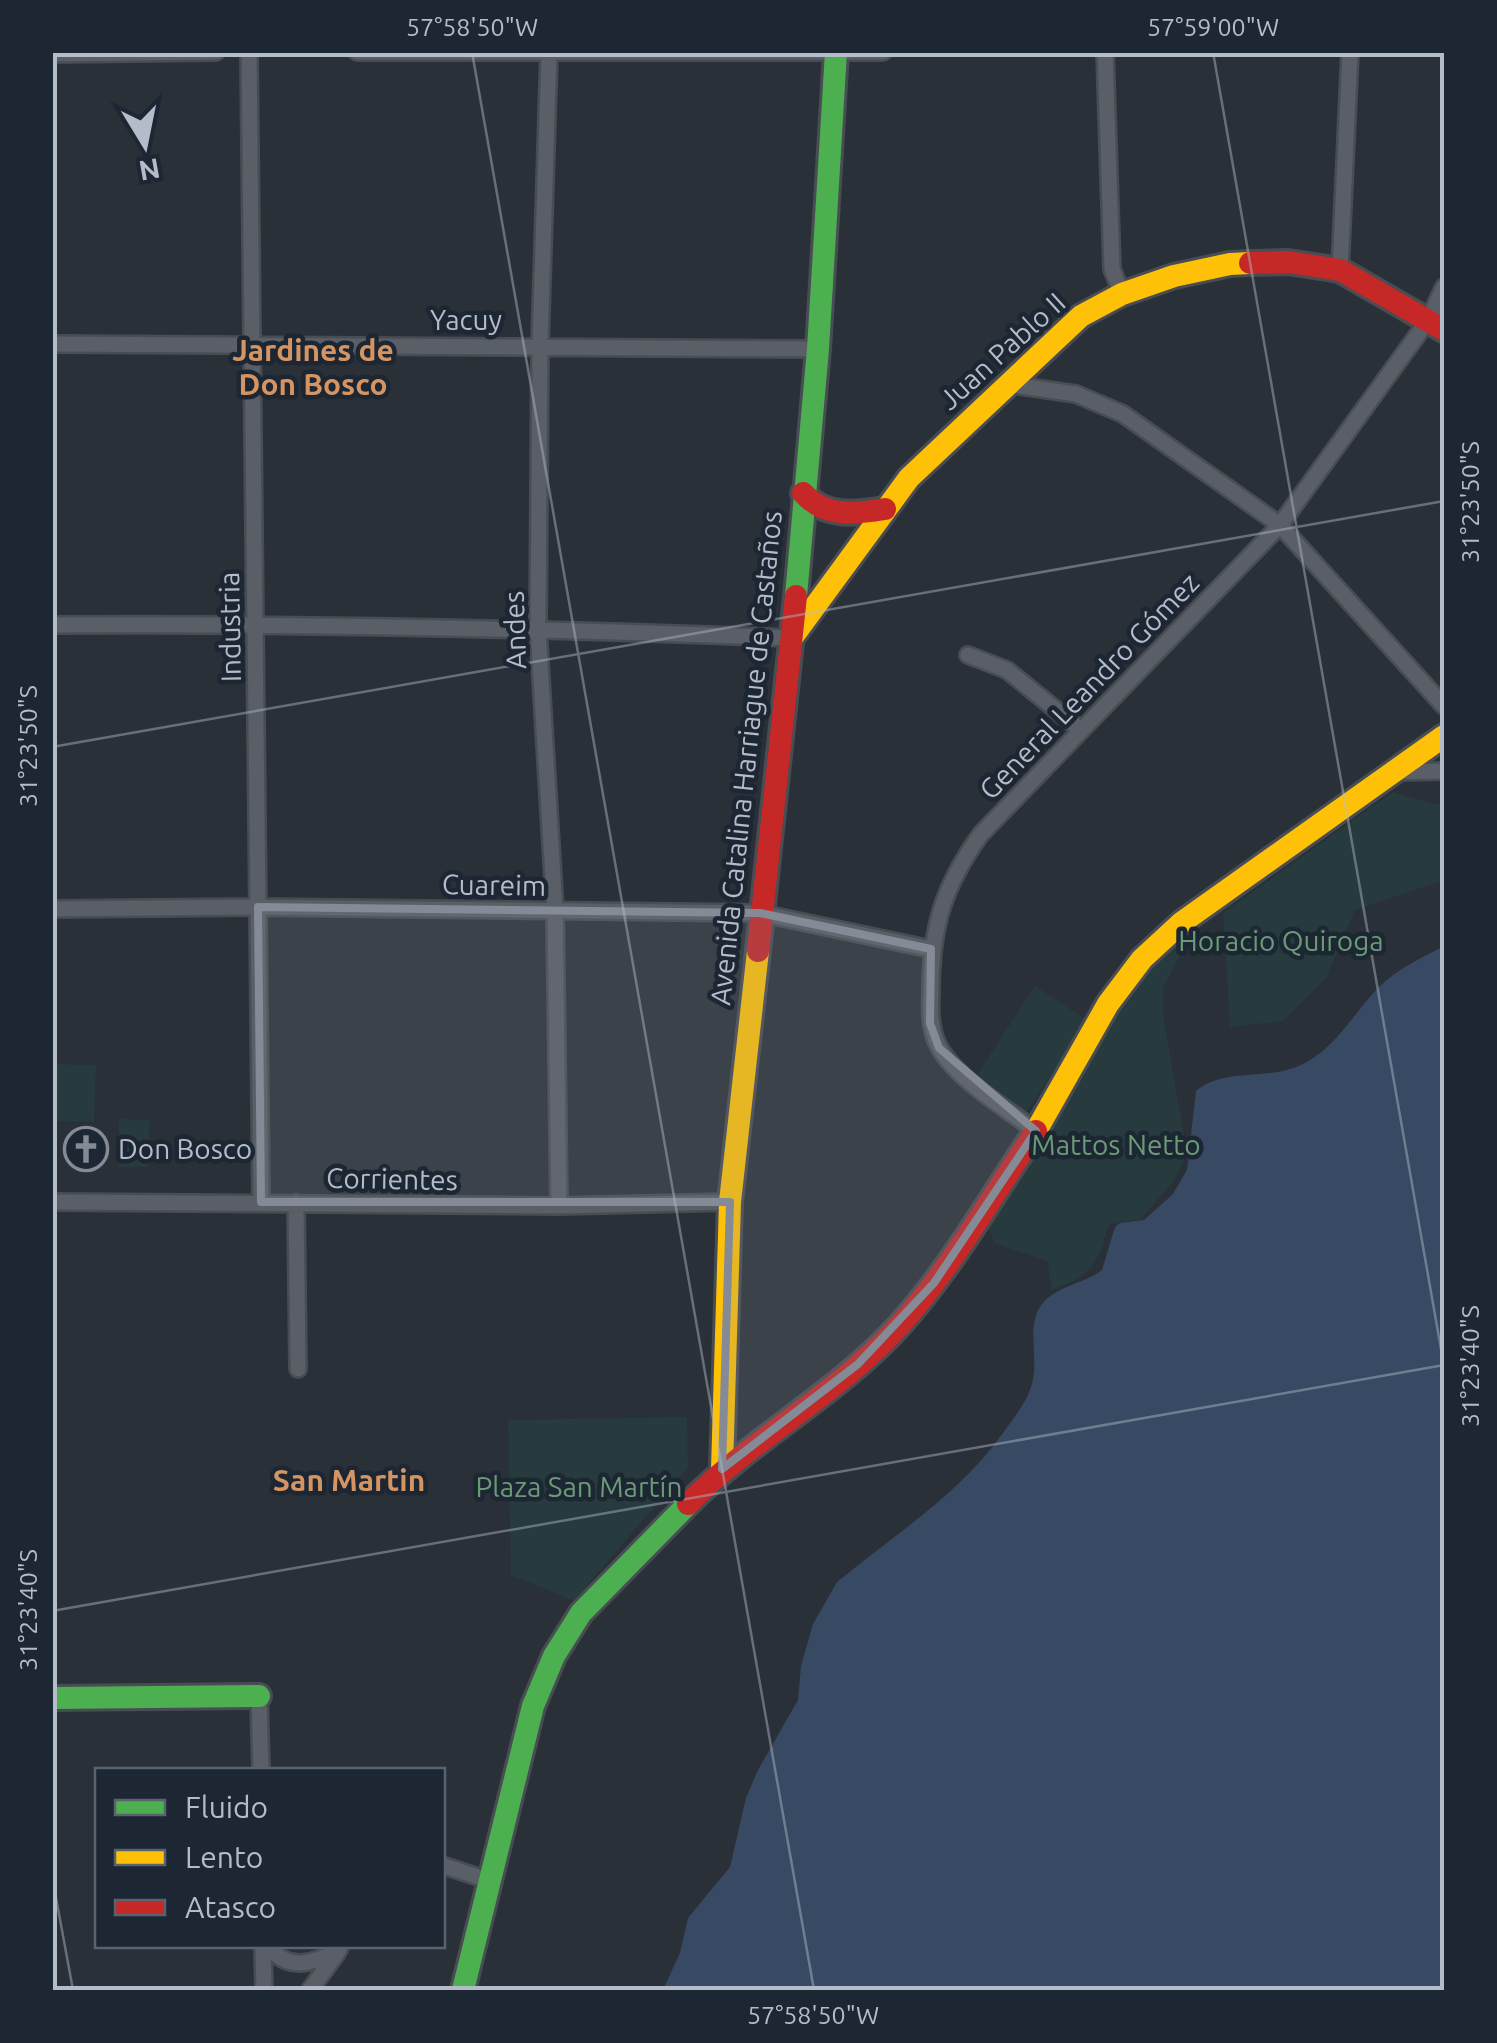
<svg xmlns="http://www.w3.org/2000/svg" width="1497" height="2043" viewBox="0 0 1497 2043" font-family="Ubuntu,sans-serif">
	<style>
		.green { fill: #273a3e }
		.water { fill: #384963 }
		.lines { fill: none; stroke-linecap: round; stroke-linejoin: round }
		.street-casing { stroke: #484c53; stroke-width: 20 }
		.fast-casing { stroke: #484c53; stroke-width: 28 }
		.slow-casing { stroke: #484c53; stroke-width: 28 }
		.jam-casing { stroke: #484c53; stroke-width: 28 }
		.street { stroke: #5a5e66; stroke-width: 15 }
		.fast { stroke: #4caf50; stroke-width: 22 }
		.slow { stroke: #ffc107; stroke-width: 22 }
		.jam { stroke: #c62828; stroke-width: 22 }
		.marked { fill: #848b96; fill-opacity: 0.2; stroke: #848b96; stroke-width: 8; stroke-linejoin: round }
		.ticks { fill: none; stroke: #b4bcc9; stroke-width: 2.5; stroke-opacity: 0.45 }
		.labels { text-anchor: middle; stroke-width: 9; stroke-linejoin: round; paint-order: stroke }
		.street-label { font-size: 28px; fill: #b4bcc9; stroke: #1d2633 }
		.park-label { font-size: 28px; fill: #6b9a76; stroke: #1d2633 }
		.poi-label { font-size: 28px; fill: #b4bcc9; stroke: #1d2633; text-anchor: start }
		.neighbourhood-label { font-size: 30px; font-weight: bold; fill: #d59563; stroke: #1d2633 }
		.neatline { fill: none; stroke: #b4bcc9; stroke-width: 4 }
		.ticks-label { font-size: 25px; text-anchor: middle; fill: #b4bcc9 }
	</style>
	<rect width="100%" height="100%" fill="#2a3038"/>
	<path class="green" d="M1393 792 1433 804 1444 803V880L1355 910 1326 978 1283 1021 1230 1027 1223 913Z
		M1179 937 1185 946 1163 988V1014L1187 1153 1174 1181 1140 1220 1111 1223C1105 1231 1105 1238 1102 1247 1091 1276 1077 1280 1051 1290L1048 1261 994 1243 987 1224 1138 981Z
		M1035 986 1087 1020 1027 1112 975 1078Z
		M53 1064 96 1065 94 1122 53 1121Z
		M119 1119 150 1120 149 1167H119Z
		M687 1417 688 1467 574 1601 511 1575 508 1420Z"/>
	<path class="water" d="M1444 946V1990H663L680 1953 688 1918 730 1867 746 1798 758 1770 798 1700 801 1666 813 1624 837 1582C894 1535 961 1493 1003 1433 1015 1416 1029 1400 1033 1379 1038 1356 1026 1324 1042 1304 1056 1286 1084 1284 1102 1270L1115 1227 1120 1223 1144 1220 1173 1194 1187 1170 1196 1091C1225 1067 1268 1081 1301 1065 1335 1049 1353 1014 1378 988 1397 969 1421 958 1444 946Z"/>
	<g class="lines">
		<defs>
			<path id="street" d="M249 52 261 1202
				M357 52H883
				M549 52 540 345 538 629 555 911 559 1206
				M1105 52 1112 269 1122 294
				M52 54 216 52
				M1340 270 1350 52
				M52 344 818 349
				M1006 384 1076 394 1123 414 1280 525 1444 706
				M52 625C299 623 545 629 792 638
				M968 655 1007 670 1081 730
				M1394 772 1444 771
				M52 909 258 907 760 913 931 949
				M1036 1131C1005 1107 964 1084 942 1052 930 1034 930 1013 931 992 931 927 943 887 981 834L1280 525 1429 319 1444 287
				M52 1202 559 1206 730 1202
				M296 1203 298 1369
				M259 1696 261 1770
				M442 1865 487 1880
				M263 1946 264 1990
				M268 1946C288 1972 313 1964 339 1950
				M310 1990 337 1953"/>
			<path id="fast" d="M796 596 818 349 836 52
				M52 1698 259 1696
				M463 1990 533 1706 554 1656 581 1613 688 1504"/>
			<path id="slow" d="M794 635 909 478 1081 316 1122 294 1174 276 1230 264 1250 263
				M1036 1131 1108 1004 1142 959 1181 923 1444 736
				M722 1469 730 1202 758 951"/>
			<path id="jam" d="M1250 263 1288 262 1340 270 1444 330
				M803 493C825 518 855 514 885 509
				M758 951 796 596
				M688 1504C753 1438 837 1394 899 1326 952 1267 992 1196 1036 1131"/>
		</defs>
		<use href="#street" class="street-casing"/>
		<use href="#fast" class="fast-casing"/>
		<use href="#slow" class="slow-casing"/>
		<use href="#jam" class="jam-casing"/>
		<use href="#street" class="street"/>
		<use href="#fast" class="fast"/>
		<use href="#slow" class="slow"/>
		<use href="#jam" class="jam"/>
	</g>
	<path class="marked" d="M258 907 760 913 931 949 930 1023 939 1048 1036 1131 934 1283 858 1364 722 1469 730 1202H261Z"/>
	<path class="ticks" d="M472 52 814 1990M1213 52 1444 1366M52 747 1444 501M52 1611 1444 1365M52 1876 73 1990"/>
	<defs>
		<symbol id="church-ring" viewBox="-11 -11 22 22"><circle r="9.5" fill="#1d2633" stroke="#848b96" stroke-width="1.5"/><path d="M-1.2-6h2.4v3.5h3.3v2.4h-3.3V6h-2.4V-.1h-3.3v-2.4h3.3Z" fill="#848b96"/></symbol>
	</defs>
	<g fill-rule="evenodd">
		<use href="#church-ring" x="61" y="1124" width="50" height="50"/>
	</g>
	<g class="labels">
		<g class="street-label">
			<text x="466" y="330">Yacuy</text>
			<text transform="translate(1002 351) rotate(-42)" y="10">Juan Pablo II</text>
			<text transform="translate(230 627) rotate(-91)" y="10">Industria</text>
			<text transform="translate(515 630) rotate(-92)" y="10">Andes</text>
			<text transform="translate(1089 686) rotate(-46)" y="10">General Leandro Gómez</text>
			<text transform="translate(746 758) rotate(-84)" y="10">Avenida Catalina Harriague de Castaños</text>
			<text transform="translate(494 885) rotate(1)" y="10">Cuareim</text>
			<text transform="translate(392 1179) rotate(1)" y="10">Corrientes</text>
		</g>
		<g class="park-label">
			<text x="1281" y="951">Horacio Quiroga</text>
			<text x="1116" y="1155">Mattos Netto</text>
			<text x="579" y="1497">Plaza San Martín</text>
		</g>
		<g class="poi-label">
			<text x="118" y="1159">Don Bosco</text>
		</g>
		<g class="neighbourhood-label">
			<text x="313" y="361">Jardines de<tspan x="313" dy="34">Don Bosco</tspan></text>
			<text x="349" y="1491">San Martin</text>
		</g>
	</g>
	<rect width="1497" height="2043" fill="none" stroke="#1d2633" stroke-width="110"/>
	<rect x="95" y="1768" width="350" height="180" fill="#1d2633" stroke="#59626f" stroke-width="2.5"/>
	<rect x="115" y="1800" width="50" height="15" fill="#4caf50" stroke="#59626f" stroke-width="2.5"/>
	<text x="185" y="1818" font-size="30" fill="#b4bcc9">Fluido</text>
	<rect x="115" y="1850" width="50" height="15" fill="#ffc107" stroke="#59626f" stroke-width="2.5"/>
	<text x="185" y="1868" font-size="30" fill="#b4bcc9">Lento</text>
	<rect x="115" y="1900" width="50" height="15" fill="#c62828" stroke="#59626f" stroke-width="2.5"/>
	<text x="185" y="1918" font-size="30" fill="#b4bcc9">Atasco</text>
	<g transform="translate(145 145) rotate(170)" stroke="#1d2633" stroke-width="8" paint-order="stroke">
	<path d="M0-8L18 38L0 25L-18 38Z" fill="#b4bcc9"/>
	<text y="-15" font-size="28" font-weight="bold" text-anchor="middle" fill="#b4bcc9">N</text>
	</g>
	<rect x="55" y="55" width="1387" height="1933" class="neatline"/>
	<g class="ticks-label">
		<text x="472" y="36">57°58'50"W</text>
		<text x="1213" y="36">57°59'00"W</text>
		<text transform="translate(1470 502) rotate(-90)" y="9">31°23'50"S</text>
		<text transform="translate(28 746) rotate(-90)" y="9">31°23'50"S</text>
		<text transform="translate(1470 1366) rotate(-90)" y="9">31°23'40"S</text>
		<text transform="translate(28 1610) rotate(-90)" y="9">31°23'40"S</text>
		<text x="813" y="2024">57°58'50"W</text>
	</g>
</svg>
